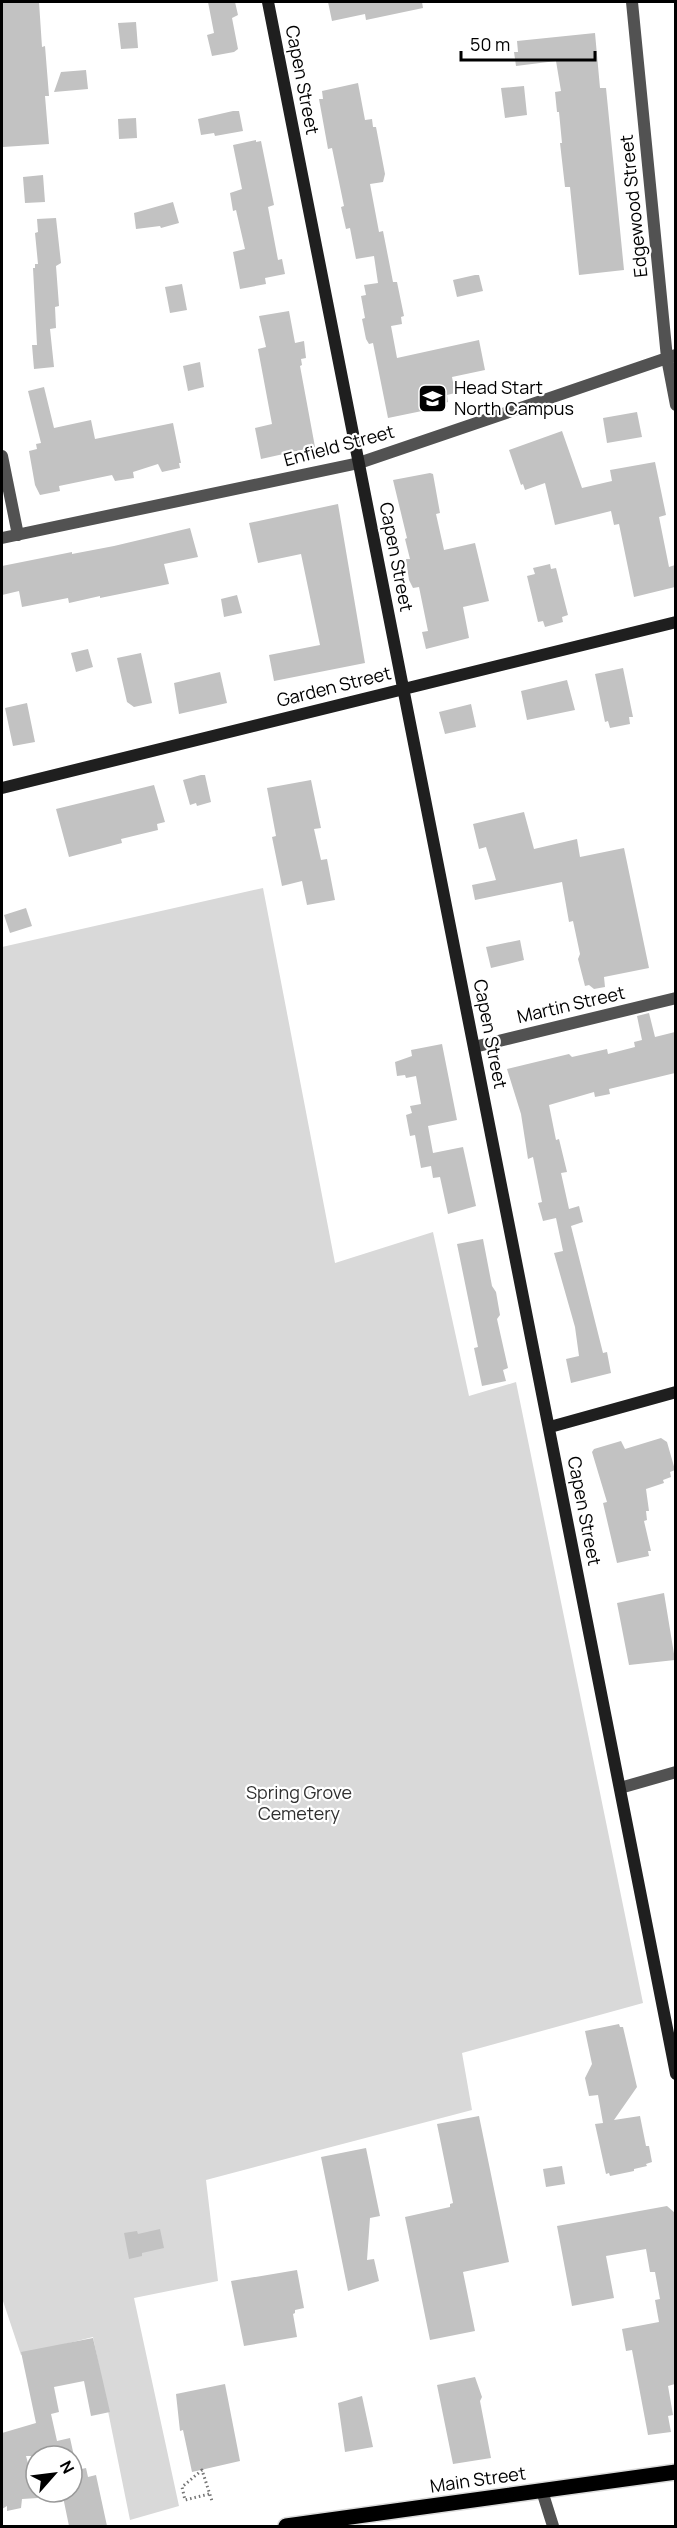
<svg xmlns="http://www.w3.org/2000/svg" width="677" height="2528" viewBox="0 0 677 2528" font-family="Manrope,sans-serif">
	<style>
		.green { fill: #d9d9d9 }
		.building { fill: #c2c2c2 }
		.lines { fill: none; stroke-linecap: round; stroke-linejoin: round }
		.primary-casing { stroke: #dbdbdb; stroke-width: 18 }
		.path { stroke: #747474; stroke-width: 3; stroke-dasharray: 1.5 3; stroke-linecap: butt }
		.street { stroke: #525252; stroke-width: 12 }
		.secondary { stroke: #1f1f1f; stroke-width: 12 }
		.primary { stroke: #000; stroke-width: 15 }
		.labels { text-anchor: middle; stroke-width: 4.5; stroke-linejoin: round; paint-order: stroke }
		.street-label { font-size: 18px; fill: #000; stroke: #fff }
		.poi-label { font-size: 18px; fill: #000; stroke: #fff; text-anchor: start }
		.park-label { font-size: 18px; fill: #303030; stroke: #fff }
	</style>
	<rect width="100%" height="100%" fill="#fff"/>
	<path class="green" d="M263 888 335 1263 433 1232 469 1396 516 1382 643 2003 462 2053 472 2110 206 2180 218 2281 134 2298 179 2506 130 2520 93 2337 21 2355 2 2298V947Z"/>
	<path class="building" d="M2 2H39L42 47 45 46 49 96H45L49 144 3 147Z
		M208 2H235L238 15 232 18 238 49 234 52 212 56 207 35 214 33Z
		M328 2H422L423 8 366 20 365 14 332 21Z
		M136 22 138 48 121 49 118 23Z
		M595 33 600 88H606L624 270 579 275 570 187H565L560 143H562L559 112H557L555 92 561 91 556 61 516 66 514 52H518L517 41Z
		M86 70 88 89 54 92 61 72Z
		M358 83 365 120 372 119 373 127H376L385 174 383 182 370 184 379 232 383 231 393 282H397L404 316 401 317 402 324 391 326 397 358 479 340 485 370 452 377 455 393 447 395 448 402 422 411 388 418 373 343 369 344 366 339 362 319 365 318 361 296 366 295 364 285 378 283 374 256 356 259 350 228 346 229 341 207 344 206 332 148 328 149 319 99H323L322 91Z
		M524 86 527 115 505 118 501 88Z
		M233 111H239L243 131 215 136 214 133 201 135 198 119Z
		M136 118 137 138 119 139 118 119Z
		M256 140V142L261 141 274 205 268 207 278 260 282 259 285 274 265 278 266 284 240 289 233 252 245 249 236 210 233 211 230 193 242 189 233 145Z
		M43 175 45 202 25 203 23 177Z
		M173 202 179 223 161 228 160 226 136 229 134 213Z
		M56 218 61 263 56 266 59 306 55 307 56 328 50 329 54 367 34 369 32 345H37L33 268H35V264H38L35 233 38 232 37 219Z
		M475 275H479L483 291 457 297 453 280Z
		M182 284 187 310 170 313 165 287Z
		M289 311 295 343 304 341 306 358 301 359 302 365 300 366 315 447 261 459 255 428 272 424 258 349 266 347 259 316Z
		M200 362 204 387 188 391 183 366Z
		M44 387 54 428 91 420 95 439 173 423 181 463H179L180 468 162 472 158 464 133 472 134 478 115 481 112 475 59 486 60 491 40 495 35 485 29 451 37 449 36 444 41 443 28 391Z
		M637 412 642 437 607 443 603 418Z
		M562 431 582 488 612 481 610 470 655 462 666 515 659 517 669 567 675 565V587L634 597 619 524 614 525 611 511 555 525 545 483 525 490 523 484 521 485 509 450Z
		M430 473 433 474 440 513 436 514 444 550 475 543 489 601 463 607 469 638 426 649 422 632 428 631 419 587 413 588 409 580 406 559H410L405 539 407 538 393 480Z
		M338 504 365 663 274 681 269 655 320 645 301 554 258 563 249 523Z
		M190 528 198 557 164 564 169 584 100 598V596L69 603 68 598 22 607 19 591 2 595V566L72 552V554L114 546Z
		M550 564 551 569 556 568 568 615 562 617 563 622 545 627 543 621 538 622 527 576 535 574 533 568Z
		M237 595 242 613 224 617 221 599Z
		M88 649 93 667 76 672 71 653Z
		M141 653 152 703 134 707 127 702 117 658Z
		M623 668 633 717H629L630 724 610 728 608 721 605 722 595 674Z
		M220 672 227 703 179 714 174 683Z
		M567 680 575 710 527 720 521 691Z
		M27 703 35 742 13 746 5 708Z
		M471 704 476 727 445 734 439 712Z
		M201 775H205L211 802 197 806 196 803 190 805 183 780Z
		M311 780 321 828 314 829 321 860 327 859 335 900 307 905 302 881 282 886 272 837 276 836 267 788Z
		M154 785 165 822 157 824 158 830 121 839 122 843 69 857 56 809Z
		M524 812 534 849 577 839 580 857 624 848 649 968 604 977 605 987 594 989 589 985 585 986 578 959 580 954 573 921 569 922 562 882 475 900 472 885 496 880 486 847 479 849 473 824Z
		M26 908 32 926 10 933 4 915Z
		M520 940 524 960 491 968 486 947Z
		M649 1013 655 1037 675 1032V1073L609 1089 610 1094 595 1097 594 1092 549 1105 556 1140 559 1139 567 1172 561 1173 569 1209 579 1206 583 1222 571 1226 603 1353 607 1352 611 1373 571 1383 566 1359 579 1356 575 1327 554 1253 563 1251 556 1218 543 1221 538 1203 542 1202 533 1157 528 1159 521 1114 507 1069 569 1054 572 1057 607 1049 608 1054 635 1047 634 1042 642 1040 637 1016Z
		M442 1044 457 1120 428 1126 433 1153 463 1147 476 1206 448 1214 440 1177 433 1178 431 1166 421 1168 415 1135 410 1136 406 1115 412 1113 410 1106 421 1104 416 1076 406 1078 405 1075 397 1076 395 1062 412 1056 411 1050Z
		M483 1239 492 1286 496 1292 500 1315 497 1319 508 1368 503 1370 506 1381 482 1386 474 1348 478 1347 457 1244Z
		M661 1438 667 1442 675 1470 670 1472 671 1477 663 1480 664 1483 646 1489 649 1511H646L647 1520 644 1521 651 1551H648L649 1556 617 1563 603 1503 607 1502 592 1452 594 1449 621 1441 625 1449Z
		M664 1593 675 1660 629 1665 617 1603Z
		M619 2024 620 2027H623L637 2087 614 2120 640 2116 646 2146H649L652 2162 646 2164 647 2166 634 2169V2171L610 2176 609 2173 606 2174 595 2124 603 2123 598 2095 589 2096 585 2078 592 2064 585 2031Z
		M479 2116 509 2262 463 2272 475 2331 430 2340 405 2217 450 2207V2204L453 2203 437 2124Z
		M366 2148 380 2216 370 2218 367 2260 374 2259 379 2281 348 2291 321 2157Z
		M562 2166 565 2184 546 2187 543 2169Z
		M667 2206 675 2213V2384L668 2386 673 2415 668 2416 671 2432 648 2435 632 2350 626 2351 622 2329 659 2322 655 2300 660 2299 655 2272H650L646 2249 606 2256 614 2298 572 2306 557 2226Z
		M160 2229 164 2248 142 2253V2256L129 2259 124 2233 137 2231 138 2234Z
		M297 2270 304 2308 295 2310V2313L293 2314 297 2337 244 2346 231 2281Z
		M93 2338 110 2412 91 2416 84 2381 54 2387 59 2412 51 2414 57 2441 70 2438 74 2456H26L38 2498 22 2499 21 2508 7 2511V2506L2 2509V2433L36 2423 21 2352Z
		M475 2377 482 2397 480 2401 491 2458 453 2464 437 2385Z
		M225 2384 240 2461 192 2472 183 2430 180 2431 176 2394Z
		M362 2396 373 2447 345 2452 338 2403Z
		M86 2468 88 2477 96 2475 107 2526H69L62 2492H72V2471Z"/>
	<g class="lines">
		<defs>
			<path id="primary" d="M286 2526 676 2472"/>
		</defs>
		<use href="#primary" class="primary-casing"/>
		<path class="path" d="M209 2494 185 2500 182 2487 202 2470 212 2501"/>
		<path class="street" d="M632 2 667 358 676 405
			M2 456 18 535
			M2 538 359 463 676 355
			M474 1047 676 998
			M620 1788 676 1772
			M542 2491 553 2526"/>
		<path class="secondary" d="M268 2 676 2074
			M2 788 676 622
			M550 1427 676 1392"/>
		<use href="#primary" class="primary"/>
	</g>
	<defs>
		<symbol id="school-square" viewBox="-11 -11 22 22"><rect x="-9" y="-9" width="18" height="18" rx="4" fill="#000" stroke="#fff"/><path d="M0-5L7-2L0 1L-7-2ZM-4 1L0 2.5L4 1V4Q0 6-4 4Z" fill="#fff"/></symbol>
	</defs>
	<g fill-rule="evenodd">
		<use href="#school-square" x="416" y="382" width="33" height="33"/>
	</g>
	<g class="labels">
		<g class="street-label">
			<text transform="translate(302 80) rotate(79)" y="6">Capen Street</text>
			<text transform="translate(634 206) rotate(-96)" y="6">Edgewood Street</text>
			<text transform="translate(339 446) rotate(-15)" y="6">Enfield Street</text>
			<text transform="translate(396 557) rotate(79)" y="6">Capen Street</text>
			<text transform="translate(334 687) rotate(-14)" y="6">Garden Street</text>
			<text transform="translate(571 1005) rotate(-13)" y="6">Martin Street</text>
			<text transform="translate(490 1034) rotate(79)" y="6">Capen Street</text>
			<text transform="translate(584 1511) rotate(79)" y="6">Capen Street</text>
			<text transform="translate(478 2480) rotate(-8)" y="6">Main Street</text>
		</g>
		<g class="poi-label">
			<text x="454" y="394">Head Start<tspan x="454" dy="21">North Campus</tspan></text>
		</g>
		<g class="park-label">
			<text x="299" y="1799">Spring Grove<tspan x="299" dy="21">Cemetery</tspan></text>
		</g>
	</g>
	<rect width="677" height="2528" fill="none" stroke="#000000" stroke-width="6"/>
	<g transform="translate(54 2474) rotate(62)"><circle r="28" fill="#ffffff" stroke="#999999" stroke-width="1.5"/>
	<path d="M0-4.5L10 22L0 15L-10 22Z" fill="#000000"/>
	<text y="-9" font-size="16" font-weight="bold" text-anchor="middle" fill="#000000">N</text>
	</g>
	<path d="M461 51v9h134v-9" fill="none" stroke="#000000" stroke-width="3"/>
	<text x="470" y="51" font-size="18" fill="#000000" stroke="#ffffff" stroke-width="4.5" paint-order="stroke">50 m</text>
</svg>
